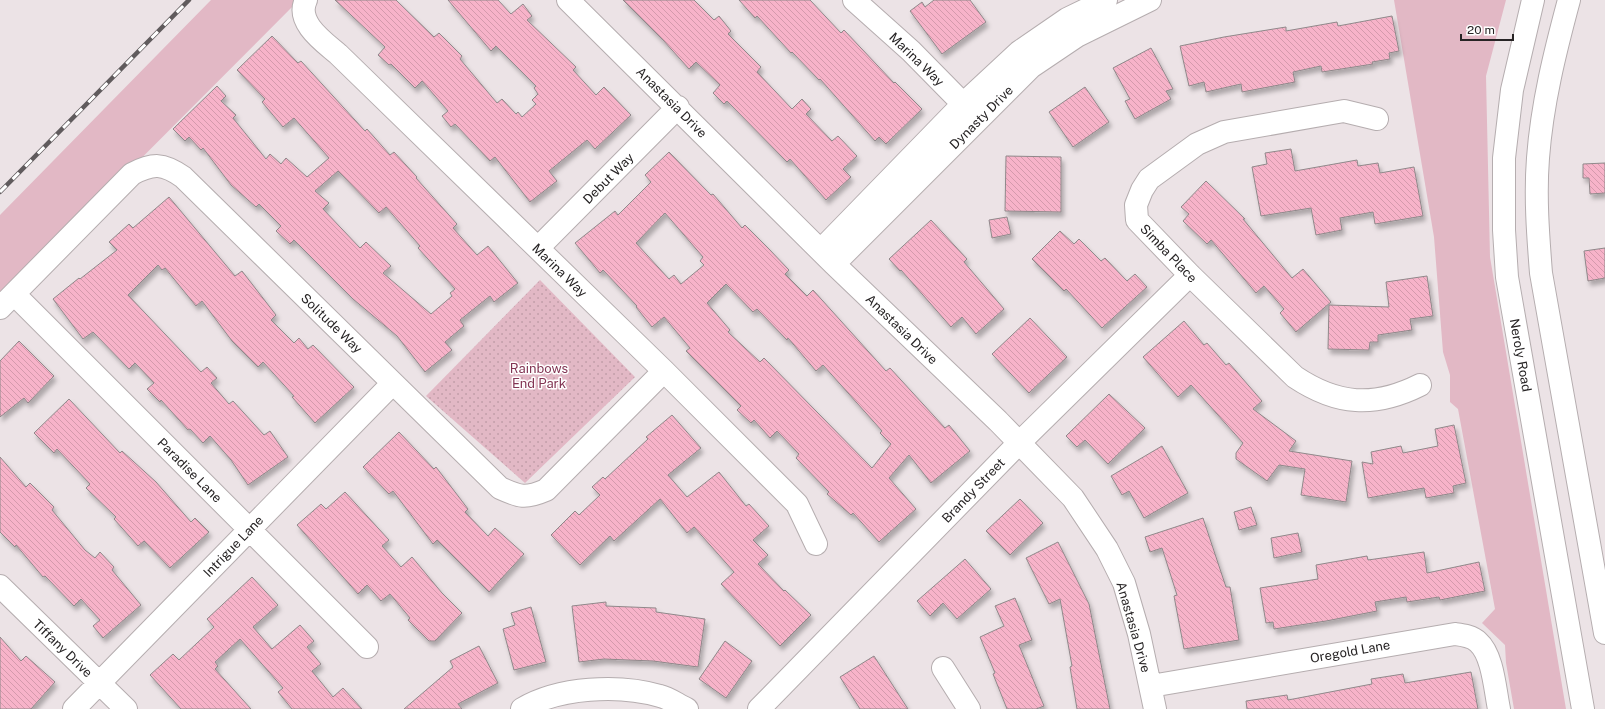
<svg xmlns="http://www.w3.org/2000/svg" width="1605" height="709" viewBox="0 0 1605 709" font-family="'Public Sans',sans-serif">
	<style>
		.grass { fill: #e2b8c5 }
		.park { fill: url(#park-dots) }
		.building { fill: url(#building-back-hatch); stroke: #8f888a; fill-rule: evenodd; filter: url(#shadow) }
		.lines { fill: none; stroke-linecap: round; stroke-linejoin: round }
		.minor-casing { stroke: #b5adaf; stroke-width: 24 }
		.minor { stroke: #fff; stroke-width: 22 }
		.rail-casing { stroke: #605b5d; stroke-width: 4.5 }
		.rail { stroke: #fff; stroke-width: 3; stroke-dasharray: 9; stroke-linecap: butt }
		.labels { text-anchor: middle; stroke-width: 3; stroke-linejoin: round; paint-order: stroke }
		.street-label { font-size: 13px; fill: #272425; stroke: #fff }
		.park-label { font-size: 13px; fill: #823453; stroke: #fff }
	</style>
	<defs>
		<pattern id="park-dots" width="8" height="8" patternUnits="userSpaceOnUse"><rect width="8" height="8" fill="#e2b8c5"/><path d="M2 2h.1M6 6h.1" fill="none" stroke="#c29ea9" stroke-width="1.8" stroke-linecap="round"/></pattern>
		<pattern id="building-back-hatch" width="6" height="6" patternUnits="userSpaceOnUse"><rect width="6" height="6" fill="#f7b3c9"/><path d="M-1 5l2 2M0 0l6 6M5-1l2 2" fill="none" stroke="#d49aac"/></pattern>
		<filter id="shadow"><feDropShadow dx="2.5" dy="4.5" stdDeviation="2" flood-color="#0004"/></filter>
	</defs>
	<rect width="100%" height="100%" fill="#ece3e6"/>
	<path class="grass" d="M211 0H299L0 300V215Z
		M1394 0H1506L1486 76 1490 257 1566 709H1514L1506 663 1505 645 1482 623 1495 609 1458 409 1450 402V375L1443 352 1434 237Z"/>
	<path class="park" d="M540 280 635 377 525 483 426 396Z"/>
	<path class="building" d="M335 0H396L434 37 439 33 462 56 460 59 497 103 502 99 516 114 518 112 522 117 536 104 532 100 538 94 534 88 536 86 496 46 491 51 448 0H498L511 14 523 4 532 16 527 20 576 67 573 70 596 95 604 87 631 115 595 149 587 140 549 171 557 181 530 202 495 157 490 161 455 124 451 127 442 116 448 111 422 81 415 88 391 64 389 65 378 55 385 47Z
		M623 0H694L714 20 719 16 731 31 728 34 761 67 757 72 792 109 802 99 811 109 806 114 832 141 838 136 857 156 843 169 851 177 826 200 790 159 787 162 727 101 724 104 713 93 720 85 696 62 689 69 663 40Z
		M739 0H810L841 33 844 30 894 83 895 82 922 109 886 144 879 137 875 141 820 79 819 80 792 52 791 53 757 16 755 18Z
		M934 0H970L986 22 942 54 910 11 922 2 925 7Z
		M1392 16 1399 51 1389 53 1390 59 1372 62 1373 64 1322 72 1321 66 1293 72 1295 82 1242 92 1241 84 1206 92 1204 82 1189 86 1180 46 1224 37 1286 27V31L1337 22 1338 26Z
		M272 36 298 63 301 61 365 131 367 129 390 155 394 152 417 177 416 178 457 224 453 228 477 255 488 246 518 283 494 302 490 296 460 320 464 326 445 342 452 350 425 372 397 336 353 299 294 240 290 244 276 231 281 226 259 204 256 207 231 185 203 148 201 150 189 137 185 141 173 129 217 86 226 96 221 101 236 115 233 118 266 159 270 154 281 164 286 158 307 177 329 158 294 118 283 127 262 102 265 99 237 70ZM338 171 379 213 386 207 420 246 418 248 455 289 450 293 452 296 431 314 383 273 391 266 366 242 360 248 323 209 329 203 315 191Z
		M1151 48 1173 89 1166 91 1171 99 1135 119 1125 101 1130 99 1113 68Z
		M1085 87 1109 122 1073 147 1049 112Z
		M1291 149 1295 171 1357 160 1358 166 1378 163 1380 173 1414 167 1423 216 1375 224 1373 212 1340 218 1342 230 1316 235 1311 208 1261 216 1252 167 1267 164 1265 153Z
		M669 152 711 195 713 194 742 228 745 225 769 249 789 270 785 274 807 296 813 290 886 371 890 368 945 428 949 425 970 451 931 483 909 455 889 478 916 509 879 542 853 513 851 515 827 494 829 492 796 458 799 454 777 431 770 438 754 420 751 423 737 410 741 406 686 351 690 348 664 317 652 327 636 307 637 306 603 270 600 273 575 243 615 211 618 215 651 182 645 175ZM665 213 703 257 700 261 704 265 681 284 674 275 669 279 636 243ZM726 284 753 312 757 309 787 340 788 338 816 371 823 365 882 431 880 433 891 444 872 468 764 358 760 362 728 332 730 330 707 303Z
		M1006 156 1061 157V212L1005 211Z
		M1605 163V193L1590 194 1589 178H1583V164Z
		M1206 181 1245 219H1243L1292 278 1303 269 1331 302 1296 332 1280 313 1284 309 1264 286 1256 293 1211 240 1207 244 1183 221 1189 214 1181 207Z
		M169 197 235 276 242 271 276 315 271 320 294 343 299 338 308 349 313 345 354 387 315 423 292 397 294 396 263 362 258 367 232 341 202 301 196 306 165 268 162 270 158 265 128 295 201 372 207 367 217 378 211 383 229 404 233 401 264 435 270 431 288 457 248 485 231 460 210 436 203 443 190 429 188 430 161 400 160 402 147 389 154 383 135 363 129 369 93 332 83 339 53 299 79 278 80 279 117 250 109 242 129 224 133 228Z
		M1007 217 1011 234 992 238 989 220Z
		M931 220 967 259 964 262 1004 309 976 334 962 317 951 327 901 270 900 271 889 259Z
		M1060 231 1074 244 1079 239 1101 261 1105 258 1127 281 1135 274 1147 287 1102 328 1066 289 1064 291 1032 259Z
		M1605 248V278L1588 281 1584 251Z
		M1427 276 1433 316 1410 319 1412 330 1378 335V342H1370L1369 350 1328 349 1329 305 1389 307 1386 282Z
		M1030 318 1067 357 1029 393 992 354Z
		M1184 321 1204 345 1207 343 1226 365 1229 363 1262 401 1253 409 1296 441 1289 451 1352 461 1346 502 1301 495 1305 469 1279 465 1267 481 1236 459V453L1243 443 1191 385 1178 397 1143 357Z
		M19 341 54 376 28 403 24 398 0 417V361Z
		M1109 394 1145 428 1108 464 1085 440 1077 447 1066 436Z
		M69 399 120 453 122 451 156 482 191 522 195 518 209 532 170 568 144 541 138 546 114 519 116 517 86 488 90 484 57 449 54 453 34 433Z
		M672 415 701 448 668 475 687 497 719 472 746 506 749 504 769 526 753 540 768 555 758 564 784 591 785 590 811 615 780 646 721 584 734 572 694 527 687 533 660 499 614 541 610 536 580 565 551 535 575 511 579 515 600 495 592 487 603 477 605 479 648 439 646 437Z
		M1454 425 1466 483 1453 486 1454 493 1426 498 1424 488 1368 498 1362 462 1373 464 1371 452 1401 446 1403 453 1438 446 1435 429Z
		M399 432 434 469 436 467 468 509 465 512 488 536 495 528 524 554 489 592 437 540 433 544 393 491 389 494 363 467Z
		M1162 446 1188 493 1144 518 1129 491 1122 495 1111 476Z
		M0 457 26 487 30 483 54 507 52 510 85 550 95 558 100 552 114 567 112 570 141 605 103 638 93 626 100 620 81 599 74 606 45 576 43 577 16 545 15 547 0 532Z
		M345 492 389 540 382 546 401 567 412 557 442 593 462 613 435 641H429L408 620 410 618 390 594 381 601 367 585 358 594 297 525 321 504 326 509Z
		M1020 499 1043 523 1010 555 986 531Z
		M1251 507 1257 525 1239 530 1234 512Z
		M1203 518 1226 587H1230L1239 640 1184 649 1174 596 1177 595 1162 548 1150 552 1145 537Z
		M1298 533 1302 552 1274 558 1271 538Z
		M1058 542 1089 604 1110 709H1077L1070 667 1072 666 1060 599 1049 604 1026 558Z
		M1424 552 1427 573 1479 562 1485 591 1440 600 1439 597 1407 602 1406 597 1375 602 1377 611 1326 621 1274 629 1273 622 1266 623 1260 588 1318 579 1316 565 1367 556 1368 560Z
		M965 559 991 589 957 619 943 603 930 616 917 601Z
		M252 577 278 605 253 627 272 649 300 625 314 641 307 647 321 664 312 671 333 697 343 688 362 709H292L278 692 283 688 240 639 215 662 218 666 215 669 251 709H181L150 675 173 654 179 660 214 627 207 619Z
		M1015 598 1032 640 1019 645 1044 706 1036 709H1007L993 674 995 673 980 637 1004 626 995 606Z
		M606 602V606L656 608V612L705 619 698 667 653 661 604 659 579 662 572 606Z
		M531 607 546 662 514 670 503 629 515 625 511 613Z
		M0 637 21 661 26 656 55 682 31 709H0Z
		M725 641 752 661 726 698 699 679Z
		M479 646 498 683 458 704 462 709H404L453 667 450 661Z
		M874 656 908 709H860L840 677Z
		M1471 672 1478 709H1247L1246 701 1287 695 1288 700 1372 684 1371 679 1403 674 1405 683Z"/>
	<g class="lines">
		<defs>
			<path id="minor" d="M306 0C295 22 324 42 338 54L664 371 797 504 816 544
				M568 0 834 264 998 421 1073 498 1107 549 1124 583 1139 634 1155 709
				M854 0 911 51 973 114
				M1533 0 1512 90 1504 158V230L1507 277 1583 709
				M1569 0C1555 52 1542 104 1538 158 1535 196 1538 235 1541 273L1605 633
				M1377 119 1344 111 1224 132 1197 144 1149 179 1142 190 1136 205 1137 220 1190 275 1295 377C1337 405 1374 408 1420 385
				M538 248 678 107
				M821 250 963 104 1019 52 1067 19 1106 0
				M834 264 1031 67 1077 36 1150 0
				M14 294 367 647
				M0 308 132 174C153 163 163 163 183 177L500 488C520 497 525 499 546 490L664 371
				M0 586 126 709
				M943 668 969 709
				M1151 686 1455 634C1463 635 1472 636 1478 642 1493 655 1495 690 1499 709
				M74 709 393 383
				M522 709C559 687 619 684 660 696 669 698 678 705 687 709
				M759 709 1019 443 1190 275"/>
		</defs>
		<use href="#minor" class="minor-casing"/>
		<use href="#minor" class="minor"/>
		<defs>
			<path id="rail" d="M0 192 189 0"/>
		</defs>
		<use href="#rail" class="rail-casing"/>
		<use href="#rail" class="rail"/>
	</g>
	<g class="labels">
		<g class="street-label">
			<text transform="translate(917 59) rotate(44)" y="5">Marina Way</text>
			<text transform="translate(672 102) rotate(45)" y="5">Anastasia Drive</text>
			<text transform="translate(981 117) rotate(-45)" y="5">Dynasty Drive</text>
			<text transform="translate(608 178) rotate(-45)" y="5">Debut Way</text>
			<text transform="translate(1169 253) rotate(46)" y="5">Simba Place</text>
			<text transform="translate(560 270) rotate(44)" y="5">Marina Way</text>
			<text transform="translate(332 323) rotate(44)" y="5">Solitude Way</text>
			<text transform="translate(902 329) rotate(44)" y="5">Anastasia Drive</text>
			<text transform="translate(1521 355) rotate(80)" y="5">Neroly Road</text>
			<text transform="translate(190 470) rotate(45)" y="5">Paradise Lane</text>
			<text transform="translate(973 490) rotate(-46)" y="5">Brandy Street</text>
			<text transform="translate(233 546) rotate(-46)" y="5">Intrigue Lane</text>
			<text transform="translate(1134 627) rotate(74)" y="5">Anastasia Drive</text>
			<text transform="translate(63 648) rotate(44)" y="5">Tiffany Drive</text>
			<text transform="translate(1350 651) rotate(-10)" y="5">Oregold Lane</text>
		</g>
		<g class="park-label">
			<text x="539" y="373">Rainbows<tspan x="539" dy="15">End Park</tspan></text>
		</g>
	</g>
	<path d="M1461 34v6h52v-6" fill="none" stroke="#272425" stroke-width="2"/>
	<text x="1467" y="34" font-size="12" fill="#272425" stroke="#ffffff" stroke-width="3" paint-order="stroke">20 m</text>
</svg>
